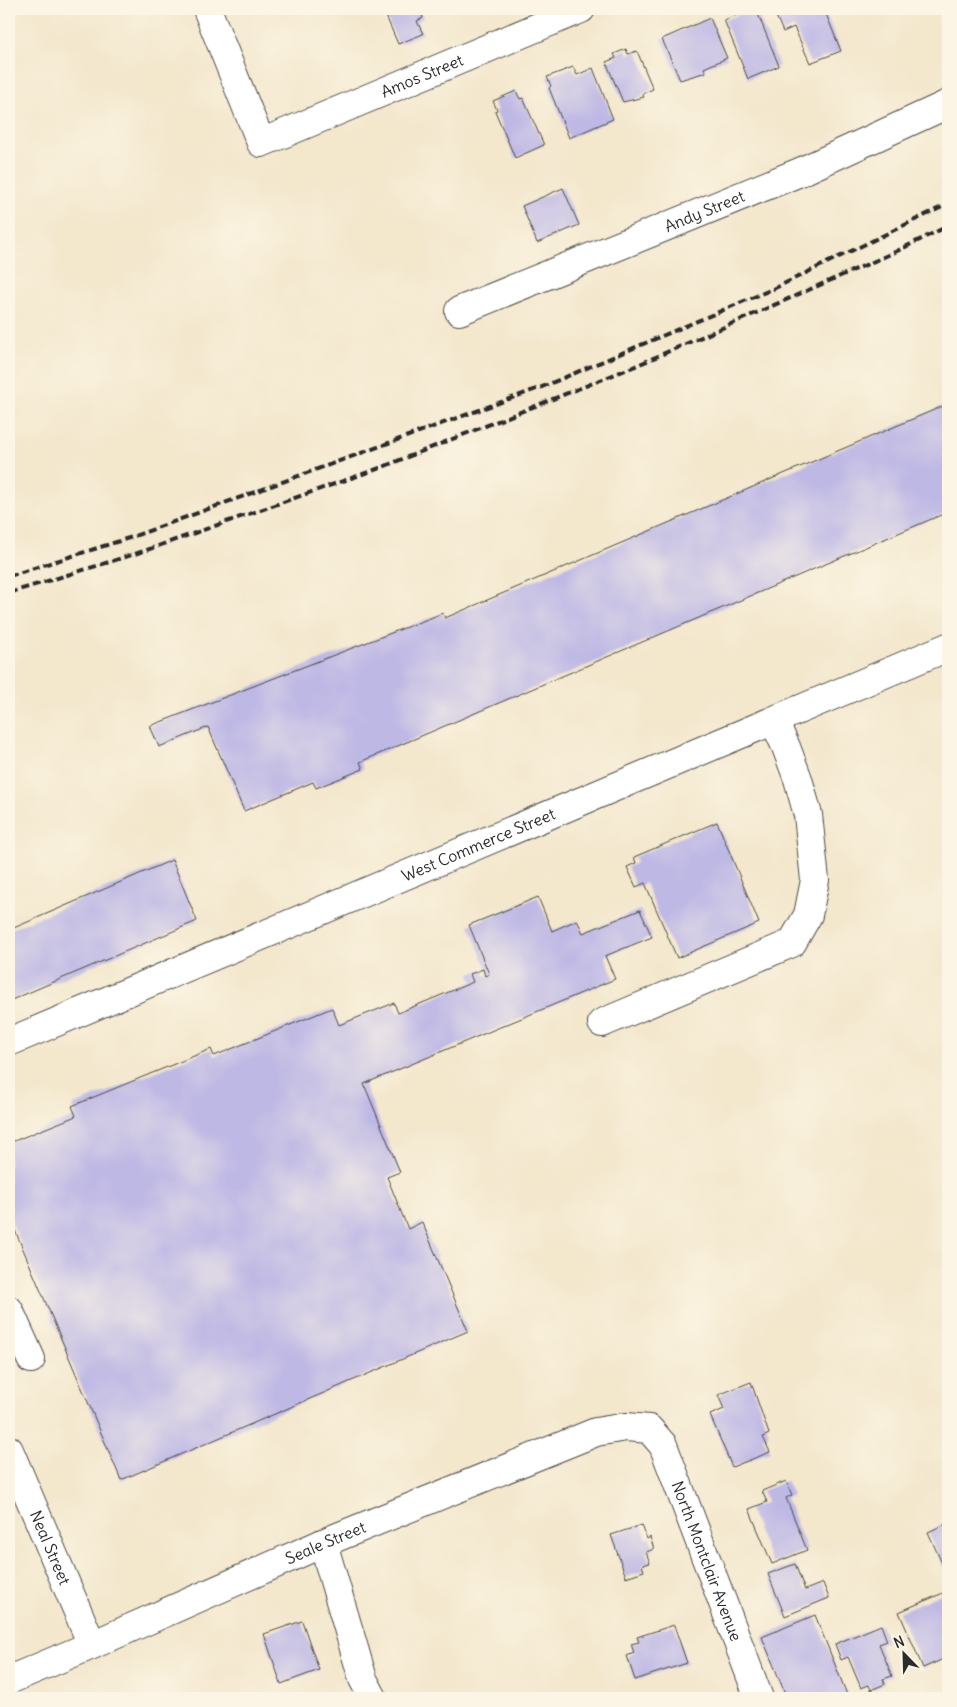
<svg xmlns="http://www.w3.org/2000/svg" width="957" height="1707" viewBox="0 0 957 1707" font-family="Delius,sans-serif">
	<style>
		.building { fill: #beb8e5 }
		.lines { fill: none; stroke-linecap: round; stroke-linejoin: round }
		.minor-casing { stroke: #494743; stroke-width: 30 }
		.minor { stroke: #fff; stroke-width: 28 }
		.rail { stroke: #2b2b2b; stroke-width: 4; stroke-dasharray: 8 4; stroke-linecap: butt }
		.labels { text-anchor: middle; stroke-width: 4; stroke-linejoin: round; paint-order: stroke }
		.street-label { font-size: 16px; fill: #2b2b2b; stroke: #fcf5e5 }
	</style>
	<rect width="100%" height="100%" fill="#fcf5e5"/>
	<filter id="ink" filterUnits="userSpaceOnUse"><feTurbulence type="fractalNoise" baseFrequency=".02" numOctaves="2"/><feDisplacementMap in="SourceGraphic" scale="10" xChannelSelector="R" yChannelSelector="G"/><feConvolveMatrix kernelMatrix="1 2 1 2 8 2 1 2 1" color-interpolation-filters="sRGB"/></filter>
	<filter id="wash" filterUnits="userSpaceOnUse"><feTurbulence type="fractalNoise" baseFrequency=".0096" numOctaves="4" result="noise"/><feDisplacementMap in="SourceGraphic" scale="20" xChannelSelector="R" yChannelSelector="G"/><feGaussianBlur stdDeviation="1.12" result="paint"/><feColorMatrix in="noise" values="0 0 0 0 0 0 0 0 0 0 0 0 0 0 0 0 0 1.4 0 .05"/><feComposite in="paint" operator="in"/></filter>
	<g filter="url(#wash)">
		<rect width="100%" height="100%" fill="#f3e7cc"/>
		<g id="blocks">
			<path class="building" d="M383 9H420L423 18 417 21 423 34 398 44Z
				M753 9H756L779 66 748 79 724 20Z
				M773 9H824L841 51 810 63 794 27 783 32Z
				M710 18 727 58 704 68 706 72 680 80 662 39Z
				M626 49 628 54 637 51 653 89 642 94 644 97 623 102 606 62 616 58 614 54Z
				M573 67 577 75 593 68 613 119 569 138 549 88 551 86 547 77Z
				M516 91 520 99 523 98 544 145 515 158 495 111 497 110 493 101Z
				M563 188 579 225 537 243 522 206Z
				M948 404V512L360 762 363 769 316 788 313 782 244 811 208 727 159 747 150 726 443 613 445 618Z
				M717 822 759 923 677 958 645 883 636 887 627 867 636 863 634 857Z
				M172 860 197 921 9 1001V930Z
				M538 897 552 931 577 920 583 933 640 910 652 937 605 956 615 979 364 1084 400 1172 387 1177 408 1229 422 1222 468 1331 121 1480 9 1216V1143L76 1116 72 1106 211 1049 214 1056 332 1008 339 1025 394 1003 398 1013 473 982 470 974 483 969 485 976 489 974 469 925Z
				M751 1382 769 1434 763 1437 770 1452 732 1467 710 1415 724 1409 718 1395Z
				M786 1481 792 1495 786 1498 807 1550 772 1564 749 1509 767 1502 762 1491Z
				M948 1523V1577L928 1532Z
				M642 1525 647 1539 650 1537 654 1549 646 1552 650 1563 642 1565 644 1571 626 1577 611 1535Z
				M795 1564 805 1590 823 1583 829 1598 785 1616 768 1574Z
				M943 1593 948 1605V1657L923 1668 899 1612Z
				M815 1615 848 1697 846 1698H787L762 1637Z
				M302 1621 319 1670 281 1684 264 1634Z
				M674 1625 687 1663 635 1680 627 1656 634 1653 631 1644 639 1642 637 1637Z
				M881 1625 887 1641 879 1644 892 1676 883 1679 885 1684 871 1690 869 1685 861 1688 848 1657 841 1660 835 1644Z"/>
		</g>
	</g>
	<g filter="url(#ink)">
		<use href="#blocks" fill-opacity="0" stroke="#494743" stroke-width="1"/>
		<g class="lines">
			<defs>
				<g id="minor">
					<path id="s1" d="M207 9 261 143 581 9"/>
					<path id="s2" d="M459 311 800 172 948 104"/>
					<path d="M602 1023 792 943 808 915 815 880 808 815 798 779 786 747 774 721"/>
					<path id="s3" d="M9 1042 948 647"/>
					<path d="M9 1310 31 1359"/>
					<path id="s4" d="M9 1450 92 1645"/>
					<path d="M323 1543 363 1679 373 1698"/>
					<path id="s5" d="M9 1680 92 1645 323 1543 596 1432 626 1427 649 1429 663 1445 759 1698"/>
				</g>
			</defs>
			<use href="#minor" class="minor-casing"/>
			<use href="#minor" class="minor"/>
			<path class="rail" d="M9 576 129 538 542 387 775 288 948 204
				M9 593 135 554 380 468 633 367 895 252 948 226"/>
		</g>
	</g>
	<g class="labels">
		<g class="street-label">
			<text dy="6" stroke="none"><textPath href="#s1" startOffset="319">Amos Street</textPath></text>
			<text dy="6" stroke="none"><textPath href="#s2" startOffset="265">Andy Street</textPath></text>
			<text dy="6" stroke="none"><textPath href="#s3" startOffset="509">West Commerce Street</textPath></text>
			<text dy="6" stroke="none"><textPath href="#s5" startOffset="345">Seale Street</textPath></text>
			<text dy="6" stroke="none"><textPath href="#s4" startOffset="106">Neal Street</textPath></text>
			<text dy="6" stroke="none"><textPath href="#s5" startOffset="836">North Montclair Avenue</textPath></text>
		</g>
	</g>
	<rect width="957" height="1707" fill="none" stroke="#fcf5e5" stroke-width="30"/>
	<g transform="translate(904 1654) rotate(337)" stroke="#fcf5e5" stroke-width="4" paint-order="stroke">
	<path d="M0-4L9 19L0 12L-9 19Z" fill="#2b2b2b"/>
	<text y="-8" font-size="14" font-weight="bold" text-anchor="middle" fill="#2b2b2b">N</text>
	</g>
</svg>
